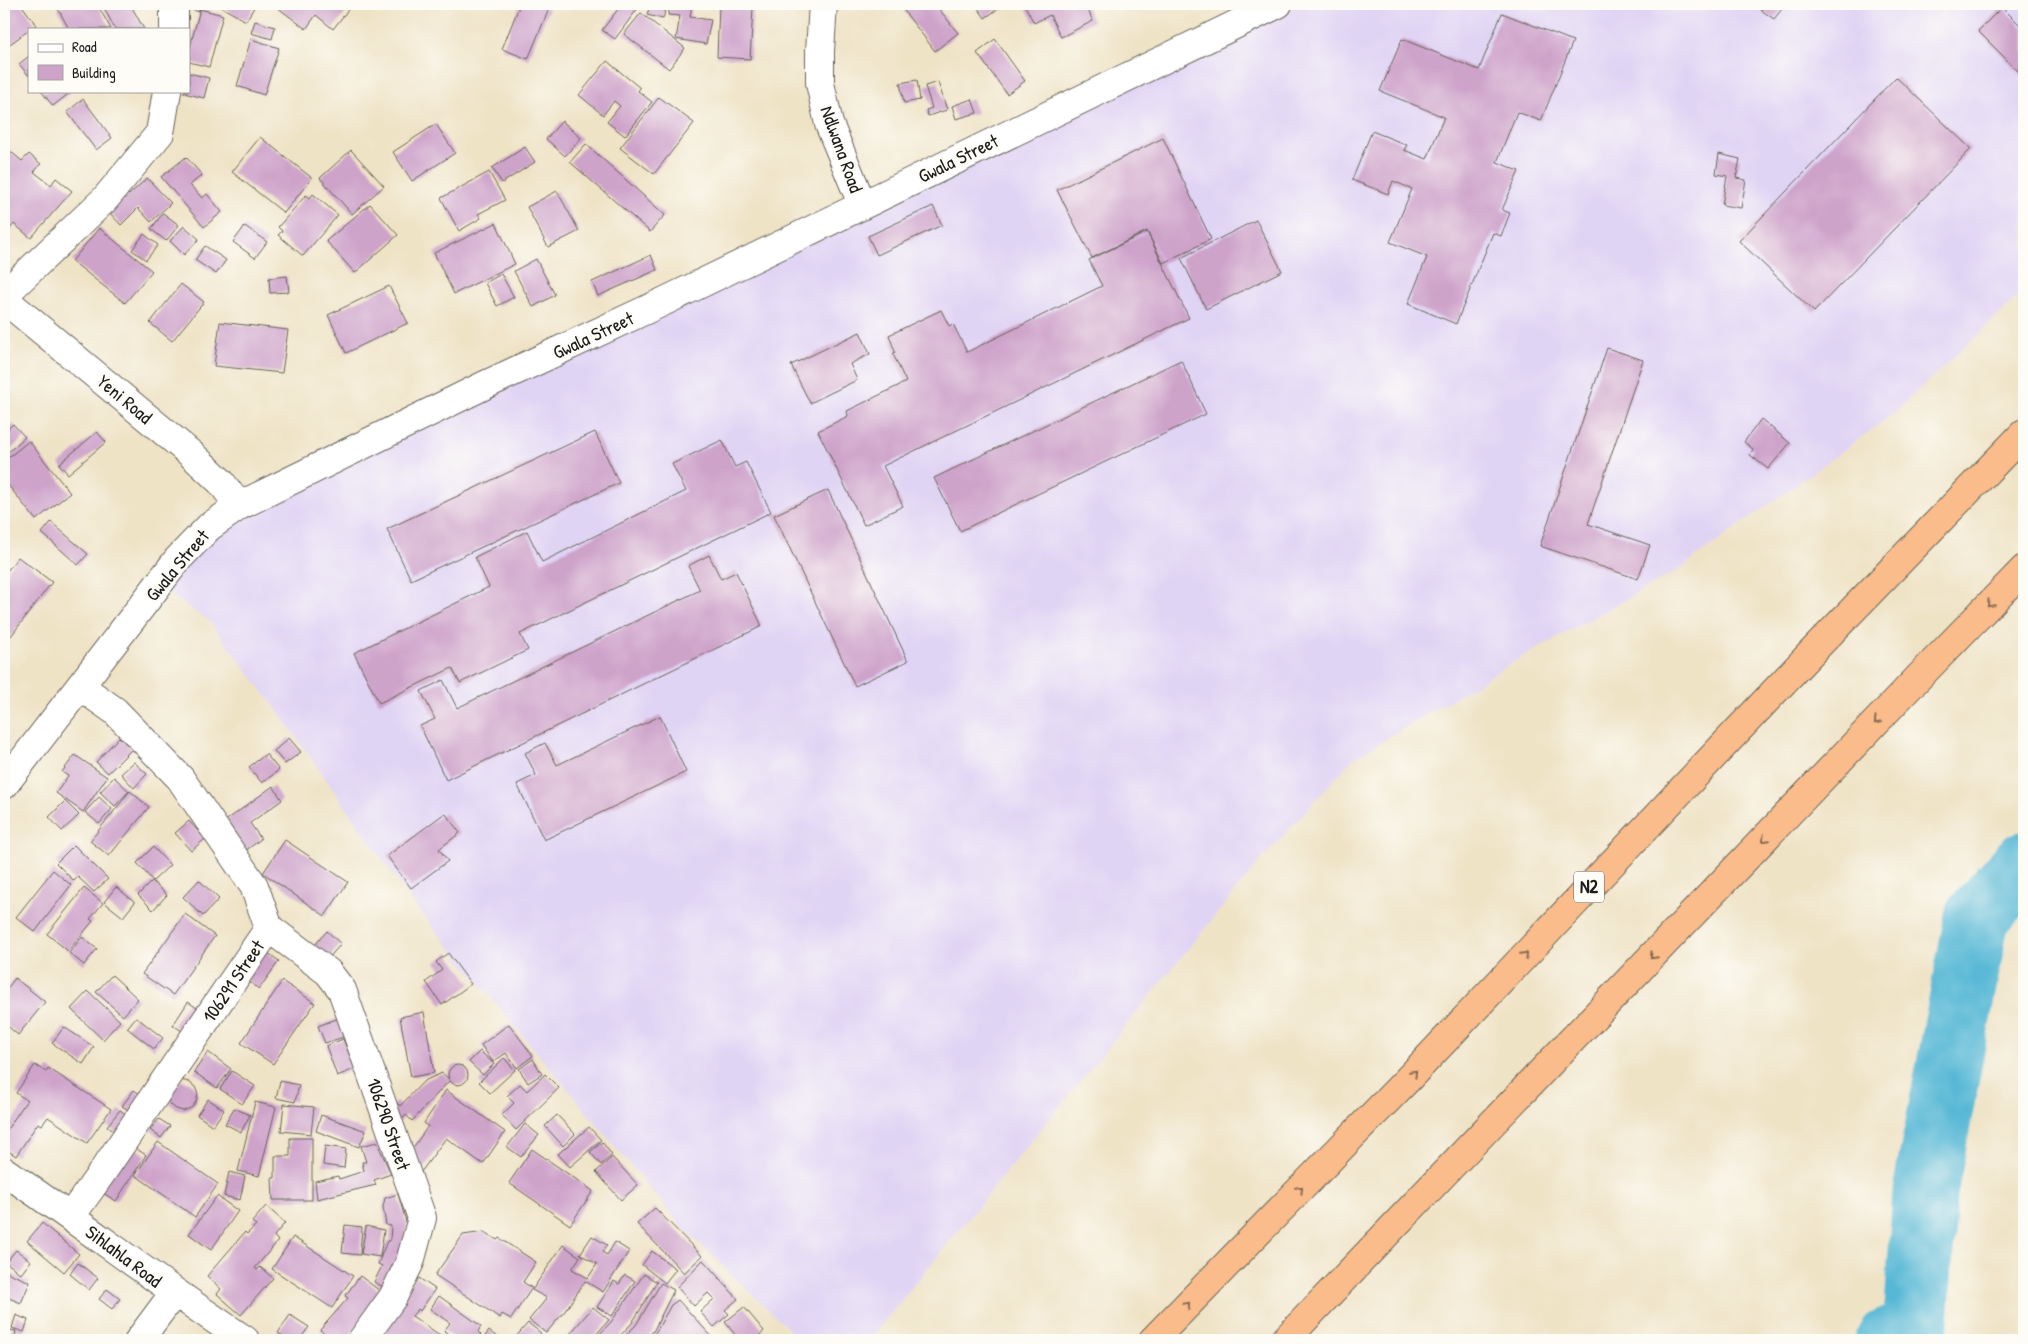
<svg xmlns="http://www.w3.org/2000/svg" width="2028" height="1344" viewBox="0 0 2028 1344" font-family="'Patrick Hand',sans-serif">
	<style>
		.built { fill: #e0d4f4 }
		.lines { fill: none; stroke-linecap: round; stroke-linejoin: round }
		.river { stroke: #56b8d5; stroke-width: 65 }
		.building { fill: #cea3ca }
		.minor-casing { stroke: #666258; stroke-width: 30 }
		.highway-casing { stroke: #666258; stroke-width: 30 }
		.minor { stroke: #fff; stroke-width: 28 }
		.highway { stroke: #f9bc8a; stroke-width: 28 }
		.oneway { stroke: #8a6c53 }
		.labels { text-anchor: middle; stroke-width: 5; stroke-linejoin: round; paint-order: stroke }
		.shield { fill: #fdfcf7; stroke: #605f5e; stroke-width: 1 }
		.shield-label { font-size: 18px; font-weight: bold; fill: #1c1c1c }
		.street-label { font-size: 19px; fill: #1c1c1c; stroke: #fdfcf7 }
	</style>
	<rect width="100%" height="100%" fill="#fdfcf7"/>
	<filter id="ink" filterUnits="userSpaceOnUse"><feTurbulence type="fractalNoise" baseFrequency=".02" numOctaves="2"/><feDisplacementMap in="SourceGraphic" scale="10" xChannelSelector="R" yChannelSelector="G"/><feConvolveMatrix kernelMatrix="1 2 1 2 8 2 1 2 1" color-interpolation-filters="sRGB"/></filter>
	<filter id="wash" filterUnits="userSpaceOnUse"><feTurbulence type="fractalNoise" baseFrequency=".0096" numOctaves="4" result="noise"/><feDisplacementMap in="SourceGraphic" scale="20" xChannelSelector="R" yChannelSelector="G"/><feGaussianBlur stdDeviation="1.12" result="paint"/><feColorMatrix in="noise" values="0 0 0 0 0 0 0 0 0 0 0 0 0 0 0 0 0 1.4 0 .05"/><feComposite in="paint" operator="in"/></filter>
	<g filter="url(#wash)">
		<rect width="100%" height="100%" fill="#efe3c6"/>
		<path class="built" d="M1282 4H2024V291L1893 414 1677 571 1515 661 1353 759 1260 861 869 1340H800L680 1225 413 903 278 711 210 622 158 586 209 527Z"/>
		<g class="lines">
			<path class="river" d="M1888 1340 1915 1336 1925 1192 1977 917 2024 864"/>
		</g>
		<g id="blocks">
			<path class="building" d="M4 4H21L36 25 6 47 4 44Z
				M67 4H97L111 29H69L58 9Z
				M102 4H118L121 8 130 4 144 29H115Z
				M182 4H202L198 12Z
				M216 4H256L246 21Z
				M273 4H349L351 6 333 29 316 15 306 29Z
				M520 4H535L549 9 528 59 502 49Z
				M622 4H641L615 39 602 30Z
				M650 4H667L663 19 647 15Z
				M670 4H692L690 17 711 20 706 44 676 39 680 16 668 15Z
				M913 4H935L958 33 935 51 904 11Z
				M975 4H1005L985 18Z
				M1024 4H1085L1093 21 1061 37 1050 15 1034 23Z
				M1765 4H1786L1774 19 1761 10Z
				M719 6 753 8 750 59 717 57Z
				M2002 7 2024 29V77L1978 31Z
				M200 9 223 15 209 67 189 62V51Z
				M641 13 685 48 669 69 624 34Z
				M1502 13 1573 41 1541 121 1517 112 1497 162 1519 171 1502 210 1510 213 1501 236 1493 233 1456 324 1408 304 1427 257 1390 242 1412 189 1393 181 1388 194 1352 180 1372 131 1407 145 1404 150 1427 159 1444 117 1380 91 1402 39 1479 70Z
				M255 21 275 27 272 39 251 33Z
				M251 39 279 48 264 95 237 86Z
				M995 39 1025 81 1007 94 977 53Z
				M29 56V76L19 64Z
				M607 61 640 88 638 91 652 102 625 136 607 122 620 106 614 101 603 115 579 95Z
				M189 73 209 78 204 98 184 93V91H189Z
				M1896 77 1971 149 1814 312 1739 241Z
				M917 80 920 100 904 103 900 83Z
				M938 82 947 110 928 116 926 110 932 108 925 86Z
				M41 91H72L53 106Z
				M659 97 694 123 654 174 620 148Z
				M83 99 112 138 96 150 67 112Z
				M972 99 977 113 956 119 952 106Z
				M562 121 581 138 565 156 546 139Z
				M436 124 455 153 412 181 393 152Z
				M260 137 312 178 284 213 232 172Z
				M1163 138 1211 239 1163 263 1147 231 1092 258 1057 190Z
				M586 144 665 215 650 232 570 162Z
				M4 146 22 161 29 154 41 164 34 172 51 185 56 178 72 191 31 238 14 224 7 233 4 230Z
				M525 147 535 162 502 183 492 168Z
				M351 150 384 186 352 214 320 178Z
				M1719 154 1740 159 1736 178 1746 180 1741 208 1722 205 1727 176 1716 174Z
				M186 157 202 175 190 185 202 198 207 194 222 212 204 227 161 177Z
				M489 172 505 200 478 214 481 218 459 231 441 198Z
				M147 178 171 203 151 222 138 208 121 225 106 209 125 191 129 195Z
				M557 191 579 231 548 247 527 207Z
				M313 194 338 215 303 256 278 235 282 231 278 227 306 195 310 198Z
				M370 204 398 235 355 273 326 241Z
				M933 206 942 225 877 255 868 236Z
				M163 213 179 225 166 241 151 229Z
				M1256 220 1282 271 1206 309 1181 258Z
				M496 223 515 264 454 294 434 253Z
				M184 226 199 239 184 255 170 241Z
				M245 226 267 242 255 258 233 242Z
				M99 228 152 271 125 303 72 261Z
				M1147 232 1189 318 883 466 903 506 864 525 818 431 848 416 847 411 906 382 893 354 895 352 889 335 941 310 949 326 953 324 967 352 1102 286 1089 260Z
				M144 234 158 245 146 260 132 250Z
				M205 246 226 260 216 274 195 260Z
				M651 255 657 270 598 296 592 282Z
				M536 259 555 295 533 307 514 271Z
				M501 274 514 297 497 306 485 283Z
				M287 276 289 292 270 293 269 278Z
				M181 284 204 302 172 341 150 323Z
				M389 286 408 323 346 353 328 315Z
				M220 322 288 330 282 373 214 366Z
				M860 332 870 354 850 364 857 380 810 403 791 365Z
				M1607 348 1643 360 1588 524 1650 545 1638 579 1540 546Z
				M1181 360 1206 414 960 531 934 478Z
				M1761 419 1790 443 1768 469 1750 455 1753 449 1744 442Z
				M13 424 25 437 6 454 4 451V432Z
				M97 432 106 442 68 474 59 464Z
				M595 432 619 483 411 580 387 529Z
				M722 440 735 467 746 462 771 512 520 634 528 650 460 683 452 668 379 703 354 653 489 587 475 557 527 531 542 562 686 491 672 464Z
				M29 441 70 493 36 520 4 480V461Z
				M828 490 908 661 855 686 774 515Z
				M51 522 88 554 78 565 42 533Z
				M709 555 721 579 736 572 762 626 446 780 420 726 435 719 421 691 443 680 457 708 700 590 688 566Z
				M18 557 52 582 11 636 4 630V575Z
				M660 716 686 772 544 840 517 784 536 775 525 753 545 743 557 765Z
				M119 737 132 749 108 773 96 762Z
				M289 738 301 752 285 764 274 751Z
				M266 754 279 770 262 783 249 767Z
				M75 755 107 777 83 812 56 793 68 776 62 772Z
				M134 762 147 774 134 788 121 774Z
				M114 777 129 791 115 806 100 792Z
				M273 786 282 800 250 823 261 839 245 851 224 822Z
				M130 791 149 807 109 856 90 841Z
				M99 797 112 809 99 824 85 812Z
				M65 801 79 815 62 831 49 817Z
				M445 813 460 833 439 849 448 861 411 888 387 856Z
				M189 821 205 839 191 851 175 833Z
				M285 840 348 882 325 916 263 873Z
				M74 845 108 879 94 892 78 877 74 881 56 863Z
				M153 847 170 865 153 881 137 863Z
				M53 870 71 885 35 932 16 917Z
				M199 880 219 899 203 916 183 897Z
				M152 881 167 895 153 910 138 895Z
				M116 887 135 902 123 917 104 902Z
				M84 888 103 903 90 919 93 921 68 951 47 934Z
				M185 914 215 936 173 995 142 974Z
				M327 931 341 944 326 961 312 948Z
				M82 937 97 949 84 965 69 953Z
				M264 950 279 961 259 989 244 978Z
				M448 953 471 984 442 1005 426 982 442 970 436 962Z
				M112 975 138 999 123 1016 96 992Z
				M15 978 45 1002 18 1035 4 1023V993Z
				M282 981 315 1003 273 1064 241 1043Z
				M88 991 120 1021 103 1040 71 1009Z
				M188 1002 206 1014 191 1037 173 1025Z
				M424 1012 434 1073 411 1077 400 1017Z
				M344 1016 350 1035 325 1043 318 1026Z
				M136 1017 163 1038 154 1049 127 1028Z
				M509 1024 533 1056 517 1068 506 1053 493 1062 481 1045Z
				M64 1027 94 1047 83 1064 52 1043Z
				M343 1039 355 1069 337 1076 326 1046Z
				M480 1051 494 1064 483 1075 469 1062Z
				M208 1052 231 1069 217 1088 194 1072Z
				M504 1058 515 1070 490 1093 479 1082Z
				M533 1059 542 1074 528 1083 519 1069Z
				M35 1065 46 1072 48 1068 111 1109 87 1143 48 1117 42 1125 38 1123 16 1156 4 1148V1134L27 1100 16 1093Z
				M448 1075a10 10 0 1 1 20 0a10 10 0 1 1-20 0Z
				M232 1071 255 1086 242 1104 220 1089Z
				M442 1073 450 1080 412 1121 406 1115 398 1124 387 1110 396 1102 400 1106 424 1081Z
				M545 1074 559 1088 516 1130 502 1115 514 1103 507 1096 520 1084 527 1091Z
				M181 1080 189 1082 195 1087 198 1094 196 1102 191 1108 183 1111 176 1109 170 1104 167 1097Z
				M280 1081 299 1085 295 1102 276 1098Z
				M134 1090 147 1099 136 1115 122 1106Z
				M446 1090 505 1132 483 1164 446 1138 421 1172 406 1158 428 1126 424 1123Z
				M208 1099 224 1110 213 1126 197 1115Z
				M255 1102 276 1107 259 1176 238 1171Z
				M284 1104 314 1107 311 1134 281 1131Z
				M234 1108 250 1115 241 1132 225 1124Z
				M120 1110 133 1119 120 1136 107 1126Z
				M321 1115 366 1131 359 1147 316 1131Z
				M557 1115 575 1134 563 1146 545 1126Z
				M159 1119 170 1126 161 1138 150 1130Z
				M525 1124 539 1135 521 1157 507 1147Z
				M589 1127 601 1140 570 1167 558 1154Z
				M290 1138H312V1200H273L272 1178H275V1156H290Z
				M126 1142 146 1155 116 1201 95 1188Z
				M158 1142 218 1184 195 1217 135 1175Z
				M377 1142 391 1174 374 1180 376 1185 317 1199 315 1181 338 1176 339 1179 364 1171 362 1162H366L361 1146Z
				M602 1142 612 1155 601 1165 590 1152Z
				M325 1146 346 1149 344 1168 323 1165Z
				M532 1149 593 1191 570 1225 509 1183Z
				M612 1157 638 1185 621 1200 596 1172Z
				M229 1172 245 1176 240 1200 224 1196Z
				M398 1194 407 1225 406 1242 387 1289 374 1282 382 1266 378 1264 387 1241H390L391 1226 386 1225 383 1207 385 1198Z
				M217 1196 238 1211 211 1250 189 1234Z
				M266 1206 285 1223 274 1236 278 1241 255 1268 257 1270 260 1267 273 1278 241 1315 217 1294 221 1289 207 1276 245 1232 247 1234 256 1225 252 1222Z
				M655 1208 702 1256 684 1273 637 1224Z
				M42 1223 79 1254 64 1272 27 1241Z
				M345 1225 362 1227 360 1255 342 1253Z
				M366 1226 384 1230 380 1257 361 1254Z
				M484 1232 497 1240 499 1238 536 1262 523 1282 532 1288 511 1319 502 1314 500 1318 435 1275 463 1235Z
				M592 1236 607 1245 602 1252 607 1255 615 1242 629 1251 603 1292 585 1281 565 1311 546 1333 529 1320 547 1298 532 1290 563 1245 580 1257 572 1269 588 1278 597 1264 580 1254Z
				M293 1237 353 1276 332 1308 272 1269Z
				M16 1250 31 1261 21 1274 6 1262Z
				M652 1251 676 1269 665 1283 642 1265Z
				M703 1260 738 1299 725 1310 729 1314 714 1327 700 1312 714 1299 708 1293 694 1306 677 1287Z
				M78 1263 98 1278 89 1290 70 1274Z
				M4 1271 30 1282 21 1303 4 1296Z
				M644 1274 657 1282 632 1323 616 1340H594L611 1322Z
				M625 1275 635 1281 612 1316 597 1307 614 1281 619 1284Z
				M360 1276 380 1291 359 1324 346 1340H331L320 1330 348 1298 345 1296Z
				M416 1276 435 1289 420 1311 418 1309 412 1316 447 1340H374Z
				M661 1283 674 1290 654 1330 645 1340H621L636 1325Z
				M107 1289 120 1299 112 1309 99 1299Z
				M439 1296 481 1326 478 1332 481 1335 479 1337 482 1340 489 1331 501 1340H457L444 1331 450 1323 430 1309Z
				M678 1300 713 1338 710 1340H649L657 1330 671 1305Z
				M593 1307 609 1320 591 1340H575L569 1335Z
				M744 1307 764 1331 755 1340H730L736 1336 725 1322Z
				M16 1315 28 1320 24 1332 12 1328Z
				M290 1315 309 1327 299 1340H289L278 1333Z
				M528 1323 541 1333 535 1340H513Z
				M4 1329 16 1331 14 1340H4Z"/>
		</g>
	</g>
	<g filter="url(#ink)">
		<use href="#blocks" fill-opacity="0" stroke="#666258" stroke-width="1"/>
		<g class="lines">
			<defs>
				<path id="minor" d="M823 4 820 51V83L829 124 862 204
					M174 29V4
					M4 295 105 199 160 133 167 91
					M4 299 191 454 221 482 239 506
					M4 785 178 559 209 527 239 506 483 386 665 301 1278 4
					M269 928 328 972 342 990 422 1218 410 1262 393 1297 362 1340
					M4 1171C85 1226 163 1286 245 1340
					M71 1216 101 1174 269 928 254 886 180 778 115 711 81 687
					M139 1340 174 1293"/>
				<path id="highway" d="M1153 1340 1409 1078 1811 653 2024 433
					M1285 1340 1917 679 2024 569"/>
			</defs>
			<use href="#minor" class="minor-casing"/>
			<use href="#highway" class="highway-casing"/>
			<use href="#minor" class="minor"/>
			<use href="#highway" class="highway"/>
		</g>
		<defs><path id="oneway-chevron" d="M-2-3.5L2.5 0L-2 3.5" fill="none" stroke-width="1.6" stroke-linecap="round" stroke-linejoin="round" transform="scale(1.25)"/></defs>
		<g class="oneway">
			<use href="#oneway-chevron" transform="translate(1990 604) rotate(134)"/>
			<use href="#oneway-chevron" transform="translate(1877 721) rotate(134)"/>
			<use href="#oneway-chevron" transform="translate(1765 839) rotate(134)"/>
			<use href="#oneway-chevron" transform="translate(1525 955) rotate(-47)"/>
			<use href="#oneway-chevron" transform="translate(1653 956) rotate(134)"/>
			<use href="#oneway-chevron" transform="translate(1414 1073) rotate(-46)"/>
			<use href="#oneway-chevron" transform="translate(1300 1189) rotate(-46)"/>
			<use href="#oneway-chevron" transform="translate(1187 1305) rotate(-46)"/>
		</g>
	</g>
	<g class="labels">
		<rect class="shield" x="1574" y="871.5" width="30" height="31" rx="4"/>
		<g class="shield-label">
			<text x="1589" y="893">N2</text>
		</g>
		<g class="street-label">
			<text transform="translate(842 149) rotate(70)" y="7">Ndlwana Road</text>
			<text transform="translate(958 158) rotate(-26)" y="7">Gwala Street</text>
			<text transform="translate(593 335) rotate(-25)" y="7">Gwala Street</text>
			<text transform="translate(125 399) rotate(40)" y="7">Yeni Road</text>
			<text transform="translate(177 565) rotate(-50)" y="7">Gwala Street</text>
			<text transform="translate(233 981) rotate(-56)" y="7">106291 Street</text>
			<text transform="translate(389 1124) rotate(71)" y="7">106290 Street</text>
			<text transform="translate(124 1256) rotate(37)" y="7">Sihlahla Road</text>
		</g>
	</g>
	<rect width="2028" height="1344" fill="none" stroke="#fdfcf7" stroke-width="20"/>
	<rect x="28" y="28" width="162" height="65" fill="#fdfcf7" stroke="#a3a29f"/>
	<rect x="38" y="44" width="25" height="8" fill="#ffffff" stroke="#a3a29f"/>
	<text x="72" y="52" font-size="15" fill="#1c1c1c">Road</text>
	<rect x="38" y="65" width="25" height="15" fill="#cea3ca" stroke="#a3a29f"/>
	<text x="72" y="78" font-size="15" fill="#1c1c1c">Building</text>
</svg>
